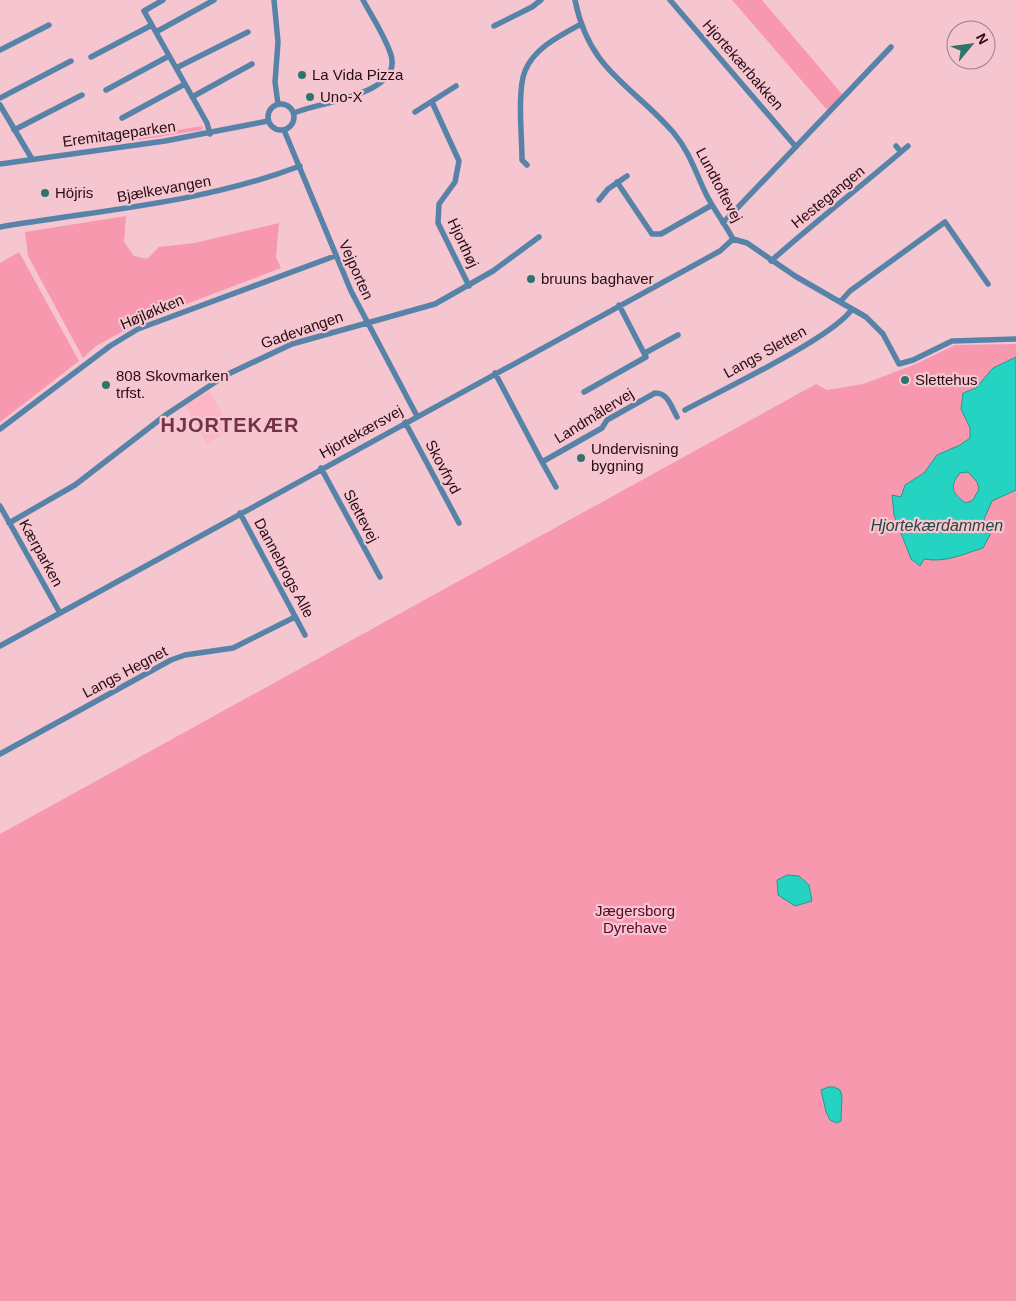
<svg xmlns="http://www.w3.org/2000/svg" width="1016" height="1301" viewBox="0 0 1016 1301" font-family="Helvetica,sans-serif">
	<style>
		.built { fill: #fcb6c6 }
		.green { fill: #f798af }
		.water { fill: #25d3c2; stroke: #26978e; fill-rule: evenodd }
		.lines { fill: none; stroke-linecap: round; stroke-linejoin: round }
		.minor { stroke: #5783a8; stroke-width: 5.5 }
		.poi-dot { fill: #2e746c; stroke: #f6c6d0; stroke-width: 2 }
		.labels { text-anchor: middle; stroke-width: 4.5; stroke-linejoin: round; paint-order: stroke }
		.street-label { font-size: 15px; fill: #270c14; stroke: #f6c6d0 }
		.poi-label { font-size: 15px; fill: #270c14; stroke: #f6c6d0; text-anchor: start }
		.park-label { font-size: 15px; fill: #5b0529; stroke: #f6c6d0 }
		.water-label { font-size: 16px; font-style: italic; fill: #264641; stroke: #f6c6d0 }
		.district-label { font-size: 20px; font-weight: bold; letter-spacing: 1px; fill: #743245; stroke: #f6c6d0 }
	</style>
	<rect width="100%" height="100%" fill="#f6c6d0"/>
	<path class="built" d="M210 391 230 429 207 444 185 405Z"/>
	<path class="green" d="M732 0H762L842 94 828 111Z
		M203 126 202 130 139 140 138 136Z
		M126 216 124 242 134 256 147 259 159 247 194 243 279 223 276 257 281 268 142 321 96 346 83 358 28 256 25 232Z
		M19 252 79 361 0 422V263Z
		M1016 344V1301H0V834L816 384 827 390 863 384 916 364 955 345Z"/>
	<path class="water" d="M1016 357V490L992 501 984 519 990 535 983 548C963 554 946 563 924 559L920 566 911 559 894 515 892 495 901 497 905 485 924 473 937 455 960 445 970 438V428L961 409 963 393 976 388 993 368ZM968 472 977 482 979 489 973 500 966 503C952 494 949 486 960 473Z
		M787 875 799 876 809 885 812 901 795 906 778 895 777 880Z
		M828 1087H834L840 1090 842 1096 841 1121 837 1123 830 1120 826 1112 821 1090Z"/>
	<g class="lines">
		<path class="minor" d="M163 0 144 11 207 123 210 134
			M274 0 278 42 275 82 278 104
			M575 0C589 71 631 84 673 132 690 152 696 174 707 196 715 211 725 224 733 239
			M670 0 796 147
			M494 26 532 7 541 0
			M156 32 214 0
			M0 50 49 25
			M91 57 152 25
			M176 68 248 32
			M106 90 169 56
			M192 97 252 64
			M0 98 71 61
			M432 102 459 161 455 182 439 204 438 223 469 286
			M268 117a13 13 0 1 1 26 0a13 13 0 1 1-26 0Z
			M0 105 32 159
			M415 112 456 86
			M294 113C318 102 403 95 391 55 385 36 372 17 363 0
			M122 118 185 84
			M14 130 82 95
			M284 130 351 291 417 416
			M896 146 901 152
			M0 164 165 141 268 121
			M527 165 522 160C522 137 517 90 525 71 534 48 561 35 581 24
			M617 182 652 234H661L712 205
			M599 200 608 189 627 176
			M723 223 891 47
			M0 227C101 210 203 203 300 166
			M733 239 747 243 795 276 866 317 883 334 899 364 913 360 952 341 1016 339
			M771 261C816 221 863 185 908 146
			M840 302 850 291 945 222 988 284
			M645 353 678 335
			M495 373 542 462 602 428 607 420 655 393C668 393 671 406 677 417
			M584 392 646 357 619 305
			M685 410C720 391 834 337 852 309
			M405 422 459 523
			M0 429 110 346 138 329 335 256
			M542 462 556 487
			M321 468 380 577
			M0 506 60 613
			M240 513 305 635
			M9 523 75 485 167 414 226 375 292 344 435 304 493 271 539 237
			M0 646 720 251 733 239
			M0 754 171 660 185 655 233 648 295 617"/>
	</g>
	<g class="poi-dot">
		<circle cx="302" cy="75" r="5"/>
		<circle cx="310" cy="97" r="5"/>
		<circle cx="45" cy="193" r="5"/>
		<circle cx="531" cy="279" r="5"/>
		<circle cx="905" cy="380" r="5"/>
		<circle cx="106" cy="385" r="5"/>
		<circle cx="581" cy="458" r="5"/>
	</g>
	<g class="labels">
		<g class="street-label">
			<text transform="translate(743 65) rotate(49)" y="5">Hjortekærbakken</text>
			<text transform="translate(119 134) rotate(-8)" y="5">Eremitageparken</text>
			<text transform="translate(719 185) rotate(62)" y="5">Lundtoftevej</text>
			<text transform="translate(164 189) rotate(-10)" y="5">Bjælkevangen</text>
			<text transform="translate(828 197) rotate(-39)" y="5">Hestegangen</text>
			<text transform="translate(463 243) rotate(65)" y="5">Hjorthøj</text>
			<text transform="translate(356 270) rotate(66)" y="5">Vejporten</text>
			<text transform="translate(152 312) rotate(-23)" y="5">Højløkken</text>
			<text transform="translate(302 330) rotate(-19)" y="5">Gadevangen</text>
			<text transform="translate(765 352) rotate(-29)" y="5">Langs Sletten</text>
			<text transform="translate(594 416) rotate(-32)" y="5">Landmålervej</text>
			<text transform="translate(361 432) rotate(-29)" y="5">Hjortekærsvej</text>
			<text transform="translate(443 467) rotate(62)" y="5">Skovfryd</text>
			<text transform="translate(361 516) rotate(62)" y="5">Slettevej</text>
			<text transform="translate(41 553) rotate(61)" y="5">Kærparken</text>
			<text transform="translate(284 568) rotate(62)" y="5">Dannebrogs Alle</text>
			<text transform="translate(125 672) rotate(-28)" y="5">Langs Hegnet</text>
		</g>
		<g class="poi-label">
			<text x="312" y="80">La Vida Pizza</text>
			<text x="320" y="102">Uno-X</text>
			<text x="55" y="198">Höjris</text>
			<text x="541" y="284">bruuns baghaver</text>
			<text x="116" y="381">808 Skovmarken<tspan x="116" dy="17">trfst.</tspan></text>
			<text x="915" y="385">Slettehus</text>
			<text x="591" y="454">Undervisning<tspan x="591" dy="17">bygning</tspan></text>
		</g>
		<g class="park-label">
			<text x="635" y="916">Jægersborg<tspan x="635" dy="17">Dyrehave</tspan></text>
		</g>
		<g class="water-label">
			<text x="937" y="531">Hjortekærdammen</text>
		</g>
		<g class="district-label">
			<text x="230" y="432">HJORTEKÆR</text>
		</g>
	</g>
	<g transform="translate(971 45) rotate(61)"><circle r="24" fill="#f6c6d0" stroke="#a37c85"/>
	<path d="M0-4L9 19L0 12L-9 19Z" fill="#2e746c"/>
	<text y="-8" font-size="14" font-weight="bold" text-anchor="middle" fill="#270c14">N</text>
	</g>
</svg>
